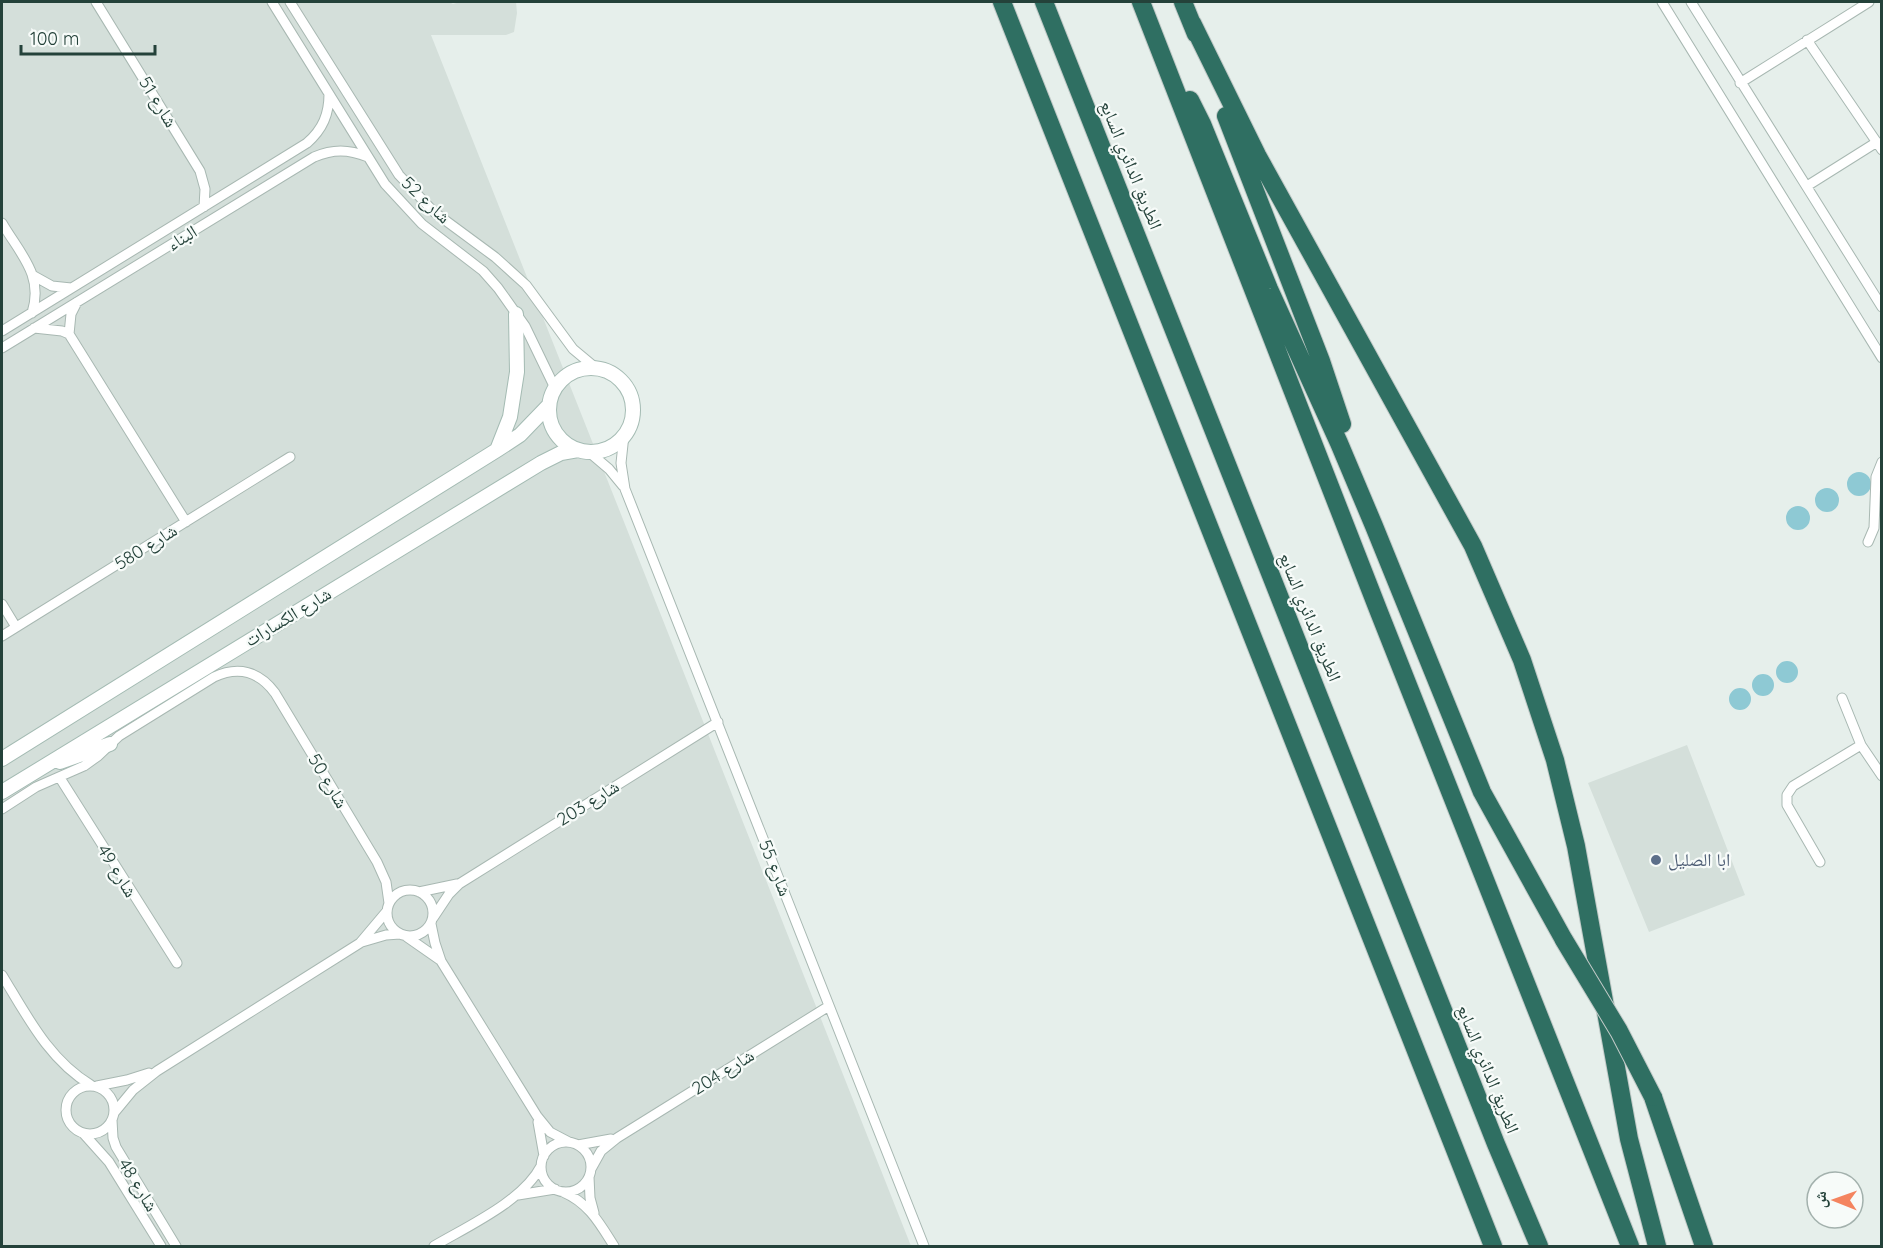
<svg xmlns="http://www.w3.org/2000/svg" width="1883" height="1248" viewBox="0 0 1883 1248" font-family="Quicksand,'Noto Naskh Arabic',sans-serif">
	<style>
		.built { fill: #d4dfda }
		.water { fill: #8ec9d4 }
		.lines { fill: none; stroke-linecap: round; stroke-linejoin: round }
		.street-casing { stroke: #a8b8b2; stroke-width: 11 }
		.secondary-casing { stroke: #a4bbb3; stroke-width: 16 }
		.highway-casing { stroke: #c2cac8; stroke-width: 20 }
		.street { stroke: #fff; stroke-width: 9 }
		.secondary { stroke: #fff; stroke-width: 14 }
		.highway { stroke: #2f6f62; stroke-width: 18 }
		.highway-bridge-casing { stroke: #c2cac8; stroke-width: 20; stroke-linecap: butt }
		.highway-bridge { stroke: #2f6f62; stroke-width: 18 }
		.service-dot { fill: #5c6f8a; stroke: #f7fbf9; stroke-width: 2 }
		.labels { text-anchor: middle; stroke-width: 4.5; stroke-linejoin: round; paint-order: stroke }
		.street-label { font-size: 18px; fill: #24423a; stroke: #f7fbf9 }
		.service-label { font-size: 18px; fill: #4e5e75; stroke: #f7fbf9; text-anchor: start }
	</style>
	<rect width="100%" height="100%" fill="#e6efeb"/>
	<path class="built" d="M2 2H449L453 4 460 2H516L517 13 514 32 506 35H431L911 1246H2Z
		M1687 745 1745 895 1649 932 1588 783Z"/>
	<path class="water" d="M1847 484a12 12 0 1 1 24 0a12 12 0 1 1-24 0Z
		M1815 500a12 12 0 1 1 24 0a12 12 0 1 1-24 0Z
		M1786 518a12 12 0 1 1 24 0a12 12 0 1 1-24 0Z
		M1776 672a11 11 0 1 1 22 0a11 11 0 1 1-22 0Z
		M1752 685a11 11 0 1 1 22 0a11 11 0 1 1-22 0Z
		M1729 699a11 11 0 1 1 22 0a11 11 0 1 1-22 0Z"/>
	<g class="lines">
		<defs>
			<path id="street" d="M96 2 200 171 205 189 204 207
				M272 2 385 184 422 224 483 271 498 288 525 326 555 388
				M290 2 399 175 434 212 495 257 526 285 573 349 597 369
				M1662 2 1882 358
				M1691 2 1882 307
				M1807 40 1882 150
				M1740 83 1869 2
				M1807 186 1877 142
				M2 223C20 254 44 275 32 313
				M34 276 52 286 71 288
				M34 328 62 331 69 334 186 522
				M2 331 307 143C323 129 329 114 329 94
				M69 334 71 314 77 302
				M2 348 314 157C333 149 348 149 368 157
				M624 435 621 463 625 489 924 1246
				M589 452 609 469 623 486
				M1868 542 1874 528 1876 477 1882 462
				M2 604 16 627
				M2 636 290 457
				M1842 698 1861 745 1882 776
				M60 778 177 963
				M2 809 36 787 84 766 98 756 119 736 214 677C238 666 259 671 275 693L377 862 386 882 389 903
				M1820 862 1787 805V795L1793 786 1861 745
				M387 913a23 23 0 1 1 46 0a23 23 0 1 1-46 0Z
				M419 892 457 884
				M433 918 449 894 459 884 718 722
				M431 924 435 943 441 961 537 1116 550 1132 569 1142
				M407 937 440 960
				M362 942 386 935 400 934
				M2 975C27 1016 49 1060 91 1085
				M66 1110a24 24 0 1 1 48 0a24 24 0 1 1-48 0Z
				M97 1086 127 1080 149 1073
				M114 1113 133 1090 157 1071 360 943 387 911
				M112 1120 113 1138 116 1147 176 1246
				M538 1122 544 1156
				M83 1133 109 1162 161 1246
				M541 1167a25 25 0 1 1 50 0a25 25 0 1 1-50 0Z
				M578 1145 611 1139
				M591 1169 601 1151 617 1138 829 1006
				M589 1177 590 1198 594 1213
				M563 1192C589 1203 600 1224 614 1246
				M518 1195 555 1189
				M434 1246C468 1226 523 1201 541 1166"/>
			<path id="secondary" d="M549 410a42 42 0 1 1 84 0a42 42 0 1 1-84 0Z
				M497 450 510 417 517 372 516 314
				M2 759 497 450 520 435 549 405
				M60 762 110 744
				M2 792 541 463 561 453 578 450"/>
			<path id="highway" d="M1002 2 1493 1246
				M1044 2 1496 1144 1539 1246
				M1141 2 1379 612 1630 1246
				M1183 2 1196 34
				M1192 23 1257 155 1473 546 1522 660 1555 760 1576 846 1629 1139 1657 1246
				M1190 100 1202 124 1269 289 1339 443 1374 526 1482 792 1564 940
				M1226 116 1321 361 1342 424
				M1653 1097 1704 1246"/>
		</defs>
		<use href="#street" class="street-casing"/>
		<use href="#secondary" class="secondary-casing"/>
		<use href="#highway" class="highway-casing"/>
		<use href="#street" class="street"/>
		<use href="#secondary" class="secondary"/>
		<use href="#highway" class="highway"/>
		<defs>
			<path id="highway-bridge" d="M1564 940 1619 1031 1653 1097"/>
		</defs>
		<use href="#highway-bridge" class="highway-bridge-casing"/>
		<use href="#highway-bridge" class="highway-bridge"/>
	</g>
	<circle class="service-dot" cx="1656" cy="860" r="6"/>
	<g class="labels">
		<g class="street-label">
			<text transform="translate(158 102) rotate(58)" y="6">شارع 51</text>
			<text transform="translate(1131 165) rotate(68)" y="6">الطريق الدائري السابع</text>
			<text transform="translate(426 200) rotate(43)" y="6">شارع 52</text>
			<text transform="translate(182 238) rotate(-31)" y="6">البناء</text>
			<text transform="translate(146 547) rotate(-32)" y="6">شارع 580</text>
			<text transform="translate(288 617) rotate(-31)" y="6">شارع الكسارات</text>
			<text transform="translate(1310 617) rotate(68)" y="6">الطريق الدائري السابع</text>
			<text transform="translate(328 781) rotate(59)" y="6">شارع 50</text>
			<text transform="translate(588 803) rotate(-32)" y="6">شارع 203</text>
			<text transform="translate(775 868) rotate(68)" y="6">شارع 55</text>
			<text transform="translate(117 871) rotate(58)" y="6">شارع 49</text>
			<text transform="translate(1488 1069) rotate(68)" y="6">الطريق الدائري السابع</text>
			<text transform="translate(723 1072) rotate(-32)" y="6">شارع 204</text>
			<text transform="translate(138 1185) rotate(58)" y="6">شارع 48</text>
		</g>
		<g class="service-label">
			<text x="1668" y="866">ابا الصليل</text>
		</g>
	</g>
	<rect width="1883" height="1248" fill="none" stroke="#24423a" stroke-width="6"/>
	<g transform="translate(1835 1200) rotate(271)"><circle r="28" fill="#f7fbf9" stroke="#a3b1ad" stroke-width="1.5"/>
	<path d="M0-4.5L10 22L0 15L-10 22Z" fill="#f4845f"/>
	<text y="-9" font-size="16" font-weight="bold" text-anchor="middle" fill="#24423a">ش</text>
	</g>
	<path d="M21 45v9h134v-9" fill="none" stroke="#24423a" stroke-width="3"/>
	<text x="30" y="45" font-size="18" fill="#24423a" stroke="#f7fbf9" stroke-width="4.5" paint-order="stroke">100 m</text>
</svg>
